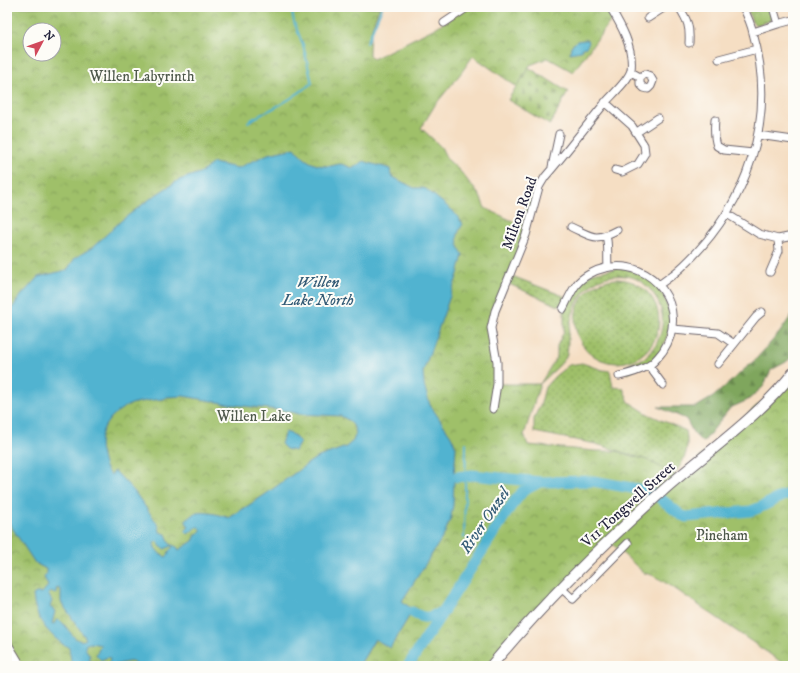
<svg xmlns="http://www.w3.org/2000/svg" width="800" height="673" viewBox="0 0 800 673" font-family="'IM FELL DW Pica',serif">
	<style>
		.grass { fill: url(#grass-dots); stroke: #607152 }
		.forest { fill: url(#forest-firs); stroke: #50644c }
		.cemetery { fill: url(#cemetery-stones); stroke: #607152 }
		.park { fill: url(#park-crowns); stroke: #607152; fill-rule: evenodd }
		.water { fill: #51b3d0; stroke: #3a6a86; fill-rule: evenodd }
		.lines { fill: none; stroke-linecap: round; stroke-linejoin: round }
		.stream { stroke: #51b3d0; stroke-width: 2 }
		.river { stroke: #51b3d0; stroke-width: 11 }
		.street-casing { stroke: #6c646b; stroke-width: 9 }
		.secondary-casing { stroke: #6c646b; stroke-width: 12 }
		.primary-casing { stroke: #6c646b; stroke-width: 13 }
		.street { stroke: #fff; stroke-width: 7 }
		.secondary { stroke: #fff; stroke-width: 10 }
		.primary { stroke: #fff; stroke-width: 11 }
		.labels { text-anchor: middle; stroke-width: 4; stroke-linejoin: round; paint-order: stroke }
		.park-label { font-size: 15px; fill: #4e594b; stroke: #fdfcf7 }
		.street-label { font-size: 15px; fill: #22223b; stroke: #fdfcf7 }
		.water-label { font-size: 16px; font-style: italic; fill: #355c77; stroke: #fdfcf7 }
	</style>
	<defs>
		<pattern id="grass-dots" width="8" height="8" patternUnits="userSpaceOnUse"><rect width="8" height="8" fill="#9fc069"/><path d="M2 2h.1M6 6h.1" fill="none" stroke="#819c58" stroke-width="1.8" stroke-linecap="round"/></pattern>
		<pattern id="forest-firs" width="22" height="20" patternUnits="userSpaceOnUse"><rect width="22" height="20" fill="#7fa65d"/><path d="M5 1l3.5 6h-7zM16 11l3.5 6h-7z" fill="#68874e"/></pattern>
		<pattern id="cemetery-stones" width="16" height="16" patternUnits="userSpaceOnUse"><rect width="16" height="16" fill="#9fc069"/><path d="M2 7V4a2 2 0 0 1 4 0v3zM10 15v-3a2 2 0 0 1 4 0v3z" fill="#819c58"/></pattern>
		<pattern id="park-crowns" width="20" height="18" patternUnits="userSpaceOnUse"><rect width="20" height="18" fill="#9fc069"/><path d="M2 6a3 3 0 1 1 6 0M12 15a3 3 0 1 1 6 0" fill="none" stroke="#819c58"/></pattern>
	</defs>
	<rect width="100%" height="100%" fill="#fdfcf7"/>
	<filter id="ink" filterUnits="userSpaceOnUse"><feTurbulence type="fractalNoise" baseFrequency=".025" numOctaves="2"/><feDisplacementMap in="SourceGraphic" scale="8" xChannelSelector="R" yChannelSelector="G"/><feConvolveMatrix kernelMatrix="1 2 1 2 8 2 1 2 1" color-interpolation-filters="sRGB"/></filter>
	<filter id="wash" filterUnits="userSpaceOnUse"><feTurbulence type="fractalNoise" baseFrequency=".012" numOctaves="4" result="noise"/><feDisplacementMap in="SourceGraphic" scale="16" xChannelSelector="R" yChannelSelector="G"/><feGaussianBlur stdDeviation="0.9" result="paint"/><feColorMatrix in="noise" values="0 0 0 0 0 0 0 0 0 0 0 0 0 0 0 0 0 1.4 0 .05"/><feComposite in="paint" operator="in"/></filter>
	<g filter="url(#wash)">
		<rect width="100%" height="100%" fill="#f5dec3"/>
		<path class="grass" d="M626 267 659 285 673 319 660 356 627 374 626 366C635 362 646 359 652 351 660 340 665 323 661 310 657 294 643 278 626 276 590 272 574 299 569 330 567 339 569 349 566 357 563 363 546 378 540 384L557 356V346L564 331V309L576 285 592 273Z
			M512 276 566 297C564 302 562 307 556 305L509 284Z
			M575 321a42 42 0 1 1 84 0a42 42 0 1 1-84 0Z
			M582 363 603 370 610 371 613 387 623 388 629 402 648 414 686 431C689 448 686 460 674 474L647 460 596 444 534 432V418L541 403 545 387 555 376 569 365Z"/>
		<path class="forest" d="M793 313V356L786 362 771 370 763 387 748 400 730 408 705 440 702 442 694 434 686 419 658 407H696L713 397 756 359 780 332Z"/>
		<path class="cemetery" d="M528 67 568 92 550 125 508 100Z"/>
		<path class="park" d="M7 7H380C372 24 369 36 369 55L373 59 435 28 468 7H610L615 15 573 72 548 58 530 65 517 87 473 56 461 73 435 105 421 128 434 140 441 147 447 159 460 171 480 196 485 208 521 225 529 192 539 187 491 328 500 384H540L524 435 528 445 595 451H616L647 460 674 474 677 478 793 373V666H787L671 586 652 575 644 573 608 540 487 666H7ZM30 30H54V54H30Z
			M747 7H768L771 13 770 21 756 25 752 22Z"/>
		<path class="water" d="M584 40H588L589 43 586 47 582 48 581 51 570 53 571 46 577 41Z
			M295 148C305 161 314 167 331 166 335 165 338 164 341 164 345 165 349 167 353 168L364 161C372 165 381 165 390 169L391 176 414 188H421L426 189 453 211 463 224C455 236 456 242 463 255L458 274 423 372 424 385 430 405 451 436 456 447 454 476 457 477 454 480 453 505 451 517 444 535 402 601 413 610 390 648 375 639 359 666H134V662C127 660 117 666 108 666L110 658 108 657 101 660 96 655 101 645 91 643 86 644 85 648 90 656 89 660 93 662 94 666H72L69 648C67 646 64 645 61 643 45 630 35 617 33 595L36 593H42L48 586 44 577 46 575V569L35 563 7 520V316L19 298 38 277 67 270 75 258 93 247 122 220 154 196 179 180 202 172 213 163 238 168 268 154ZM183 396 235 405 288 411 299 414 341 416 348 420 353 425 356 433 353 441 346 447 316 458 310 462 263 496 229 518C223 515 201 510 194 514 191 515 189 518 186 520V522L189 527 185 531 188 534 197 527H199L202 530 196 535 193 541 179 550 177 547 170 544 166 534 160 532 159 526 134 491 115 471 113 472 111 475C104 470 103 460 101 452 96 429 114 409 135 403 144 401 154 400 163 399L167 397ZM157 541 161 547 165 549 171 546 173 547 169 551 168 555 166 557 164 556 162 554 161 555 155 548 154 543ZM58 588 61 590V602L85 637 86 639C74 647 68 623 57 619L54 624H52L55 611 50 607 52 601 48 594 51 591 56 594V589Z
			M285 432 292 434 300 442 295 451 286 449 281 444Z"/>
		<g class="lines">
			<path class="stream" d="M367 43 382 7
				M248 122C255 117 263 114 270 110 285 103 299 93 312 83L303 45 294 22 291 7
				M464 538 466 443"/>
			<path class="river" d="M457 477 472 475 540 482
				M412 612C425 620 429 618 442 612
				M408 666 511 506 523 491 540 482 593 481 643 490 656 495 681 515 686 517 750 511C766 507 777 496 793 493"/>
		</g>
	</g>
	<g filter="url(#ink)">
		<g class="lines">
			<defs>
				<path id="street" d="M679 7C688 21 690 27 689 43
					M648 18 665 7
					M444 23 468 7
					M778 24 793 20
					M753 32 778 24 773 7
					M719 59 757 49
					M631 72 640 77 645 74 650 76 653 81 651 86 648 89 644 88 640 84V77
					M605 102 632 126 644 145 645 153 638 164 622 172 615 170
					M715 120C714 130 714 137 717 146L724 150 753 153
					M637 132 658 118
					M758 135 793 140
					M552 167 559 134
					M727 214 759 234 778 239 793 236
					M571 227C593 237 594 242 617 230
					M606 235C609 246 607 256 608 267
					M770 272 779 251 778 239
					M659 285C667 279 676 273 683 266 747 206 778 119 753 33 751 24 747 15 743 7
					M563 309C567 301 571 292 576 285 582 277 595 270 605 268 653 257 691 309 663 351 659 356 654 363 648 366 639 371 629 374 619 376
					M673 329 718 333 734 344
					M718 364 756 317 762 312
					M649 366 663 385
					M493 409 497 384V362L491 328 495 311 526 235 539 187 545 177C566 153 585 127 605 103 612 95 629 80 631 70 634 48 621 25 610 7
					M561 588 573 599 628 543"/>
				<path id="secondary" d="M491 666C545 601 604 543 667 487 710 450 758 417 793 373"/>
				<path id="primary" d="M7 646 19 666"/>
			</defs>
			<use href="#street" class="street-casing"/>
			<use href="#secondary" class="secondary-casing"/>
			<use href="#primary" class="primary-casing"/>
			<use href="#street" class="street"/>
			<use href="#secondary" class="secondary"/>
			<use href="#primary" class="primary"/>
		</g>
	</g>
	<g class="labels">
		<g class="park-label">
			<text x="142" y="81">Willen Labyrinth</text>
			<text x="254" y="421">Willen Lake</text>
			<text x="722" y="540">Pineham</text>
		</g>
		<g class="street-label">
			<text transform="translate(519 213) rotate(-70)" y="5">Milton Road</text>
			<text transform="translate(628 504) rotate(-42)" y="5">V11 Tongwell Street</text>
		</g>
		<g class="water-label">
			<text x="318" y="287">Willen<tspan x="318" dy="18">Lake North</tspan></text>
			<text transform="translate(484 520) rotate(-56)" y="6">River Ouzel</text>
		</g>
	</g>
	<rect width="800" height="673" fill="none" stroke="#fdfcf7" stroke-width="24"/>
	<g transform="translate(42 42) rotate(49)"><circle r="19" fill="#fdfcf7" stroke="#a5a5ac"/>
	<path d="M0-3L7 15L0 10L-7 15Z" fill="#d1495b"/>
	<text y="-6" font-size="11" font-weight="bold" text-anchor="middle" fill="#22223b">N</text>
	</g>
</svg>
